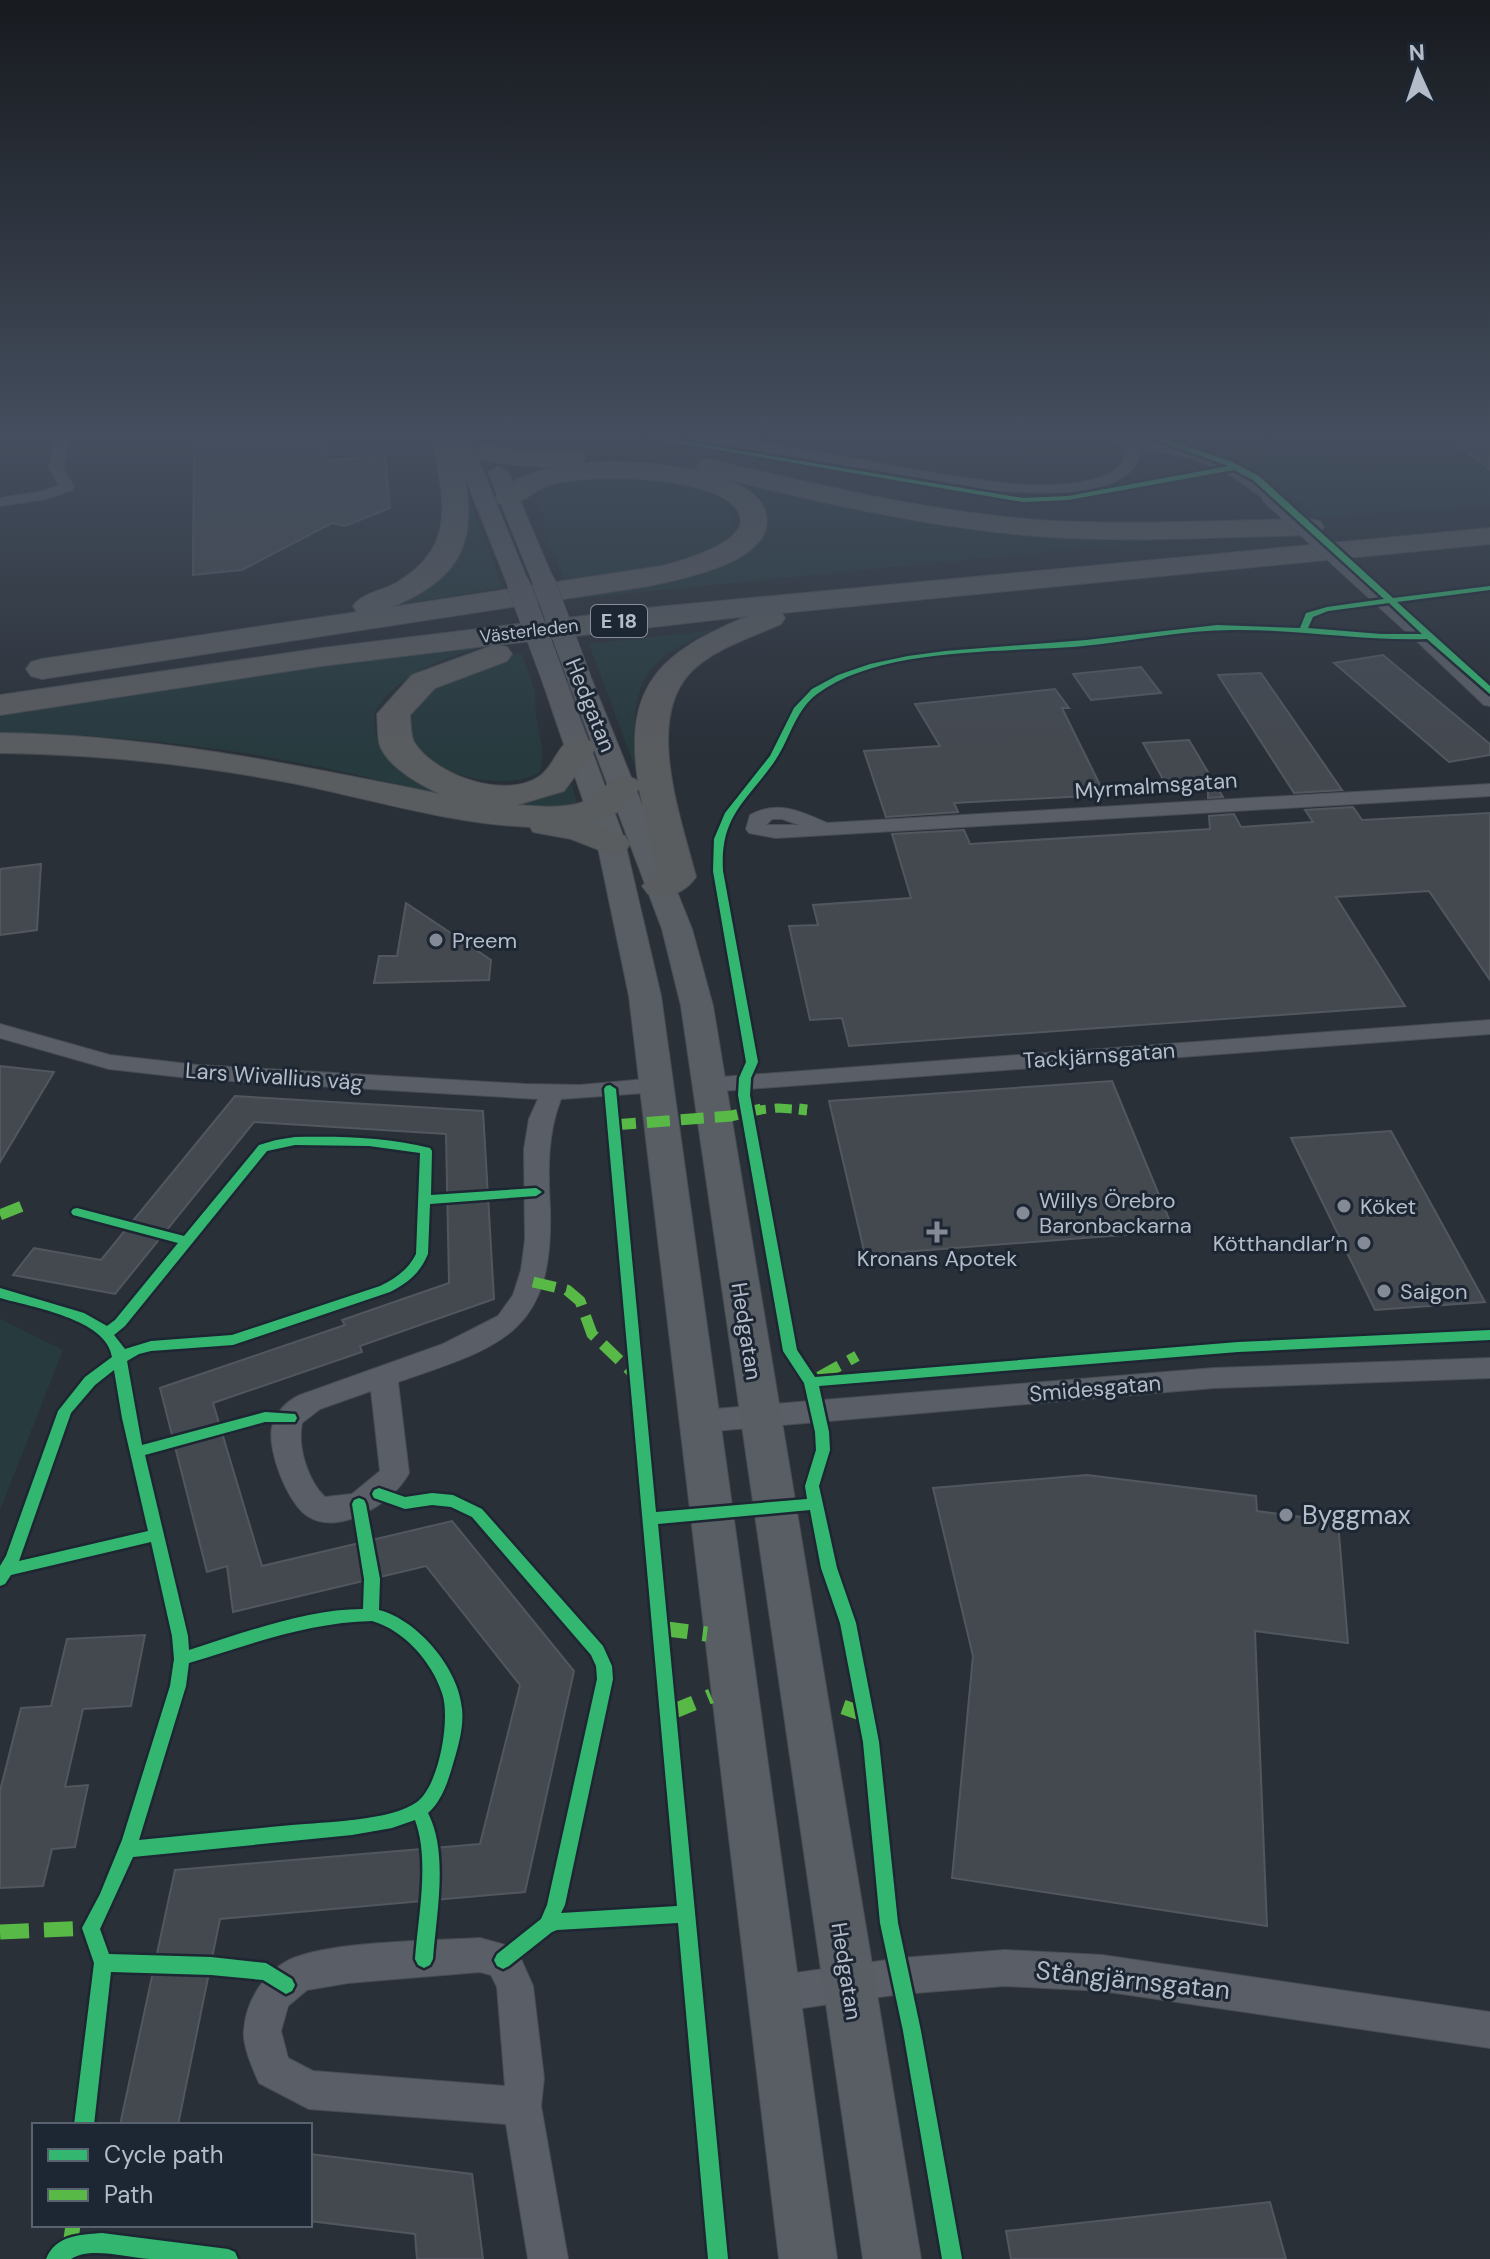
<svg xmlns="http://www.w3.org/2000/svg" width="1490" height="2259" viewBox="0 0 1490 2259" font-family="'DM Sans',sans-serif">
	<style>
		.green { fill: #273a3e }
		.building { fill: #444950; stroke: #52575f; stroke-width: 2 }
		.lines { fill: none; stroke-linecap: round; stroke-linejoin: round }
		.minor-casing { stroke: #484c53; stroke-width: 2 }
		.secondary-casing { stroke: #484c53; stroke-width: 2 }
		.motorway-casing { stroke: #474c53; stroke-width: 2 }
		.minor { fill: #5a5e66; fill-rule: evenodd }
		.secondary { fill: #595d64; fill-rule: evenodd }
		.motorway { fill: #5a5d60; fill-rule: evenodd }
		.minor-bridge-casing { stroke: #484c53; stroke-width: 17; stroke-linecap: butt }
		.secondary-bridge-casing { stroke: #484c53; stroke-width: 24; stroke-linecap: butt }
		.minor-bridge { stroke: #5a5e66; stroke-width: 16 }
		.secondary-bridge { stroke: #595d64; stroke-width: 23 }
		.quiet-far2 { stroke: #58b947; stroke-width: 9; stroke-dasharray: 17 9; stroke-linecap: butt }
		.quiet-far1 { stroke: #58b947; stroke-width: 11; stroke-dasharray: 23 11; stroke-linecap: butt }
		.quiet { stroke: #58b947; stroke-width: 15; stroke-dasharray: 29 15; stroke-linecap: butt }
		.cycleway-casing { stroke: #1d2633; stroke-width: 5 }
		.cycleway { fill: #33b770; fill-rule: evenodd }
		.poi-dot { fill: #848b96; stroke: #1d2633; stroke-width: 3 }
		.labels { text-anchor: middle; stroke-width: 6; stroke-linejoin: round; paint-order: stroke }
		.far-street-label { font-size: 18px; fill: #b4bcc9; stroke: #1d2633 }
		.shield { fill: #1d2633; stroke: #878f9c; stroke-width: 2 }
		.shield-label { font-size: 20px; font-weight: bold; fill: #b4bcc9 }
		.street-label { font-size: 22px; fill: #b4bcc9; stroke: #1d2633 }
		.poi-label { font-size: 22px; fill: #b4bcc9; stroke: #1d2633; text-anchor: start }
		.near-poi-label { font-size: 26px; fill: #b4bcc9; stroke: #1d2633; text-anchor: start }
		.near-street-label { font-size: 26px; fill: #b4bcc9; stroke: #1d2633 }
	</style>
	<rect width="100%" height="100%" fill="#2a3038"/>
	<path class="green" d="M1282 456 1346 459 1364 469 1475 462 1490 472V505L1316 517 1283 489 1237 463Z
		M604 466 668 467 862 506 1214 535 572 599 569 593 730 562C753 549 777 536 764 508L678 471 517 483 513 474Z
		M457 469 503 587 374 609 434 577Z
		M646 477C666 481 687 482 705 491 754 514 732 545 692 559 652 572 606 574 565 579L545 539V520L536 500C545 471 619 477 646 477Z
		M715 630C615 667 631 715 648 802L589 644Z
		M501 641C454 656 401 667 374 713L376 736 389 760 424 784 552 795 571 784 578 805C498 814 422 789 344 772 231 747 116 734 0 733V714L146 689Z
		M521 653 535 691 536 716 543 752 540 772C503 796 391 770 408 711 417 683 495 659 521 653Z
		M0 1319 63 1350 0 1510Z"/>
	<path class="building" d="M194 436H325L329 460 385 456 390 508 345 526 332 523 242 570 193 575Z
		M1447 436H1490V470Z
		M1383 655 1490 744V755L1449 762 1334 663Z
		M1141 667 1161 693 1091 700 1073 674Z
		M1261 673 1342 790 1294 793 1218 675Z
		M1055 689 1069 708H1062L1105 795 954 803 958 812 886 817 864 751 940 746 915 704Z
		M1189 740 1218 789 1223 797 1208 798V789L1170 792 1143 743Z
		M1353 807 1362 820 1490 813V980L1429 891 1336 897 1405 1006 849 1046 842 1018 810 1020 789 926 818 925 813 905 911 898 892 834 964 830 970 844 1210 829 1209 816 1234 814 1241 827 1313 822 1305 810Z
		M41 864 37 930 0 935V869Z
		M406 903 491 960 489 980 374 983 379 956H397Z
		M0 1066 54 1072 0 1162Z
		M1112 1081 1174 1231 865 1255 829 1101Z
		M235 1096 483 1111 494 1299 360 1346 362 1352 213 1403 262 1566 452 1521 574 1671 525 1892 220 1919 178 2125H120L175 1870 480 1844 520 1685 426 1566 233 1612 227 1566 207 1572 160 1388 345 1325 342 1320 449 1283 446 1134 254 1122 115 1294 13 1275 34 1248 101 1260Z
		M1391 1131 1485 1302 1375 1310 1291 1138Z
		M1087 1475 1256 1496 1257 1511 1338 1522 1348 1643 1255 1631 1267 1926 952 1878 973 1656 933 1488Z
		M145 1635 131 1706 83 1709 65 1787 88 1785 75 1847 52 1849 43 1886 0 1888V1791L21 1708 51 1706 67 1639Z
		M310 2154 472 2174 483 2259H417L415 2234 310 2221Z
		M1270 2202 1286 2259H1011L1006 2231Z"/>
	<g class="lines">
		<defs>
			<path id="minor" d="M55 436H69L63 468 74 487 72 490 47 499 0 506V498L44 491 59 485 49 468Z
				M690 436H722C776 445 830 454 885 464 945 474 1051 500 1108 474 1119 469 1123 462 1127 451L1107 436C1158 436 1241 456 1276 496L1274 499C1260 501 1248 486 1236 479 1208 461 1177 454 1145 449L1140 448C1138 503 1029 493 991 490L697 440Z
				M1410 620 1416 621 1490 691V706L1484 705 1404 629 1402 625 1404 621Z
				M1490 784V796L776 838 749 833 746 829 750 815C777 800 801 811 827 823ZM772 819H782L799 825H766Z
				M1490 1020V1034L708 1092 700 1090 696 1085 700 1080 708 1078Z
				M0 1024 110 1055 198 1065 525 1084 580 1085 658 1078 666 1080 670 1085 666 1090 658 1092 561 1099C547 1135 548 1170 550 1208 554 1334 502 1346 398 1382L409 1473C394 1502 340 1536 309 1517 288 1505 267 1450 272 1427 276 1412 287 1401 300 1395L443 1344 498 1316 513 1295 521 1270 525 1240 524 1149 529 1119 538 1099 198 1079 109 1069 0 1038ZM371 1391 380 1471 352 1494 325 1497C308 1481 297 1447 302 1423L320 1409Z
				M1490 1358V1378L1214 1388 702 1432 692 1429 688 1421 692 1413 702 1410 1214 1368Z
				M480 1938 516 1948 533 1986 544 2078 541 2106 568 2259H528L506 2124 309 2109 259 2083C253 2069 242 2045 244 2030 246 2001 264 1973 289 1960 330 1941 432 1941 480 1938ZM480 1972 491 1975 497 1987 505 2086 313 2071 288 2058 281 2031 288 2006 307 1990 348 1983Z
				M1005 1950 1102 1955 1490 2012V2048L1102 1991 1005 1986 901 1994 774 2012 761 2007 756 1994 761 1981 774 1976 901 1958Z"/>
			<path id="secondary" d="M449 436H469L530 586 527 591H511L508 586Z
				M498 466 508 472 555 583 552 588H536L533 583 488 472Z
				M580 673 589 675 592 680 692 929 713 1006 921 2259H863L681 1006 662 929 568 680 571 675Z
				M555 676 564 678 567 683 624 838 661 996 837 2259H779L629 996 596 838 543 683 546 678Z"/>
			<path id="motorway" d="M432 436H458C474 521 483 569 392 607L662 566C681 561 765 539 734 506 705 475 587 473 549 485 530 491 521 509 499 504L495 498C527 452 651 459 699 471L696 467 700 461 709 459C817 485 926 511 1037 520 1128 526 1219 520 1310 519L1320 521 1324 527 1320 533 1310 535C1219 537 1127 543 1036 536 931 528 828 504 725 479 741 485 762 495 766 514 776 562 681 579 649 586L42 679 31 676 26 669 31 662 42 659 357 612 353 606C362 593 382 591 396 583 459 546 443 499 432 436Z
				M489 445 519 450H582L586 456 582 462C550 470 512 466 480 459L476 453 480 447Z
				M1490 528V544L782 613 785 618 781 624C750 638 712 649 689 674 645 723 682 821 696 877 684 894 667 899 648 894L642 886 657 873 639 789 618 812 591 822 625 836 630 844 625 852 612 855 571 839 533 832 530 827C452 824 374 800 297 784 199 765 100 754 0 753V733C152 735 292 764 440 794 421 785 389 768 380 746 377 737 378 723 377 714L412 675 494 645 322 666 0 715V695L322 648 656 607ZM748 616C664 651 623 682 638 781 614 765 602 797 580 803 560 809 537 806 517 805L564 791 596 748 591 741C556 732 561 760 540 776 506 800 438 776 416 745 410 738 411 724 410 715L435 688 507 661 512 654 507 647 497 645Z"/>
		</defs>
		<use href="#minor" class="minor-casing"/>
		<use href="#secondary" class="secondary-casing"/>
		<use href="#motorway" class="motorway-casing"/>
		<use href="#minor" class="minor"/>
		<use href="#secondary" class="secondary"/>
		<use href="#motorway" class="motorway"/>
		<defs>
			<path id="minor-bridge" d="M1269 496 1410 625"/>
			<path id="secondary-bridge" d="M544 583 580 680
				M519 586 555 683"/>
		</defs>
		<use href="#minor-bridge" class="minor-bridge-casing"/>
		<use href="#secondary-bridge" class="secondary-bridge-casing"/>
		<use href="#minor-bridge" class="minor-bridge"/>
		<use href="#secondary-bridge" class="secondary-bridge"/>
		<path class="quiet-far2" d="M749 1111 778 1108 807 1110"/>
		<path class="quiet-far1" d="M799 1109 807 1110
			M613 1125 731 1116 761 1109
			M0 1215 22 1206
			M533 1282 567 1290 580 1301 592 1334 636 1376
			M819 1377 857 1356"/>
		<path class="quiet" d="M659 1628 707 1634
			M843 1707 866 1715
			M667 1714 711 1696
			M0 1932 91 1928
			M70 2246 73 2225"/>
		<defs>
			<path id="cycleway" d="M636 436H651L1023 498 1068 496 1228 466 1145 436H1155L1230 461 1259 476 1393 598 1490 586V590L1397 602 1490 686V694L1427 639C1364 641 1303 630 1240 630 1187 629 1135 641 1083 646 1005 653 881 646 817 694 794 711 789 743 772 765 743 804 720 818 723 871L758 1062 751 1078 750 1095 797 1350 815 1377 1238 1342 1490 1330V1340L1238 1352 819 1386 829 1432 830 1450 819 1486 837 1568 856 1623 879 1742 898 1923 921 2031 962 2259H942L903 2031 880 1923 863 1742 840 1623 821 1568 810 1510 658 1524 728 2259H708L678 1923 557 1930 552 1932 509 1966 503 1969 497 1966 494 1960 497 1954 541 1919 547 1905 597 1679 596 1666 591 1655 472 1517 451 1507 432 1505 405 1509 374 1498 372 1494 374 1490 379 1488 405 1497 432 1493 453 1495 482 1509 603 1646 612 1666 613 1679 565 1905 561 1913 677 1906 604 1089 606 1086 610 1085 616 1089 656 1512 807 1499 805 1486 816 1450 815 1432 804 1383 783 1351 738 1095 739 1078 746 1062 713 871 714 839 725 813 770 756 794 708 812 689 838 675 870 664 908 656 945 651 1086 640 1217 625 1300 628 1306 613 1327 607 1384 599 1253 480 1234 470 1068 500 1023 502ZM1389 603 1422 634H1381L1308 628 1313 617 1328 611Z
				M295 1137C340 1136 386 1137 430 1148L432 1151 431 1195 536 1188 542 1192 536 1196 430 1204 428 1254C420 1273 408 1283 390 1292L233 1345 151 1351 139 1354 127 1361 142 1445 265 1412 295 1414 297 1418 295 1422H265L145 1455 188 1636 189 1650C243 1633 306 1609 363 1609L364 1579 352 1504 354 1500 359 1498 364 1500 366 1504 380 1579 379 1610C418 1620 459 1669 462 1709 464 1727 458 1747 453 1764 448 1781 442 1801 428 1813 449 1854 436 1915 433 1959L430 1965 424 1968 418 1965 415 1959C418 1917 430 1860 415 1820L392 1828 352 1835 133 1857 100 1929 109 1954 211 1957 266 1963 292 1979 295 1985 292 1991 286 1994 263 1980 211 1975 111 1972 94 2125H74L94 1963 82 1928 100 1894 122 1840 170 1686 174 1659 172 1636 151 1542 11 1575 5 1584 0 1586V1566L6 1556 58 1411 85 1377 112 1357C107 1319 31 1307 0 1298V1288L84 1313 107 1326 115 1320 178 1243 73 1215 71 1212 73 1209 77 1208 184 1236 259 1145 276 1140ZM295 1145 369 1146 420 1153 416 1254C408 1270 396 1278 380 1286L232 1335 151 1341 125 1349 114 1335 125 1326 267 1151ZM114 1370 122 1418 148 1531 19 1561 71 1413 95 1385ZM372 1621C404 1630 432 1662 442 1693 451 1718 439 1786 417 1802 391 1821 324 1822 292 1825 241 1830 190 1835 139 1840L186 1686 189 1663C248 1645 310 1622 372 1621Z
				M102 2233 228 2249 235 2252 238 2259C209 2259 180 2259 150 2259 128 2258 90 2246 71 2259H46C56 2235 79 2235 102 2233Z"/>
		</defs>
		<use href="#cycleway" class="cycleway-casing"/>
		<use href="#cycleway" class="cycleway"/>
	</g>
	<linearGradient id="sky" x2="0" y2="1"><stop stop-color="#171a1f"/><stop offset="0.58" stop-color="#444e5e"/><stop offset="1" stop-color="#444e5e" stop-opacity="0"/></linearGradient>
	<rect width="1490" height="752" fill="url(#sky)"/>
	<g class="poi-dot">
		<circle cx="436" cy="940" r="8"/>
		<circle cx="1344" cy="1206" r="8"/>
		<circle cx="1023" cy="1213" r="8"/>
		<path d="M933 1220h8v8h8v8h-8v8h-8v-8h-8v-8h8z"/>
		<circle cx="1364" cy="1243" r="8"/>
		<circle cx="1384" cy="1291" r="8"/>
		<circle cx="1286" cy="1515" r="8"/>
	</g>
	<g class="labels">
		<g class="far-street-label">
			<text transform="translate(529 631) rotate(-7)" y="6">Västerleden</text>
		</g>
		<rect class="shield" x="591" y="605" width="56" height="32" rx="6"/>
		<g class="shield-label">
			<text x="619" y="628">E 18</text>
		</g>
		<g class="street-label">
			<text transform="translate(591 705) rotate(68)" y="8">Hedgatan</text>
			<text transform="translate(1156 785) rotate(-4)" y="8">Myrmalmsgatan</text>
			<text transform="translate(1099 1055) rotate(-4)" y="8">Tackjärnsgatan</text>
			<text transform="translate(274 1076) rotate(4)" y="8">Lars Wivallius väg</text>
			<text transform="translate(747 1331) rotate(81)" y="8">Hedgatan</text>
			<text transform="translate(1095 1388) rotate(-5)" y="8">Smidesgatan</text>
			<text transform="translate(847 1971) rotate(81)" y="8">Hedgatan</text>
		</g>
		<g class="poi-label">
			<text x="452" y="948">Preem</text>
			<text x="1039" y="1208">Willys Örebro<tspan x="1039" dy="25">Baronbackarna</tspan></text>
			<text x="1360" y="1214">Köket</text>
			<text x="1348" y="1251" text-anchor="end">Kötthandlar’n</text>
			<text x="937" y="1266" text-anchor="middle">Kronans Apotek</text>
			<text x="1400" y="1299">Saigon</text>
		</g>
		<g class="near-poi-label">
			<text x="1302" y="1524">Byggmax</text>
		</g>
		<g class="near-street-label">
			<text transform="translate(1133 1980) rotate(6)" y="9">Stångjärnsgatan</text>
		</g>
	</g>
	<rect x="32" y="2123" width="280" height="104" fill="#1d2633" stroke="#59626f" stroke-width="2"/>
	<rect x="48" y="2149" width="40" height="12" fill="#33b770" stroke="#59626f" stroke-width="2"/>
	<text x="104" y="2163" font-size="24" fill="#b4bcc9">Cycle path</text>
	<rect x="48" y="2189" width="40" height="12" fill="#58b947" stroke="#59626f" stroke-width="2"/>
	<text x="104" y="2203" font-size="24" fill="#b4bcc9">Path</text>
	<g transform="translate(1418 72) rotate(357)" stroke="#1d2633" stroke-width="6" paint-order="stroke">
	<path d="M0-6L14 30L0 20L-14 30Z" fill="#b4bcc9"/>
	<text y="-12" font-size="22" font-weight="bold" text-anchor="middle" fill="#b4bcc9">N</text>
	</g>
</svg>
